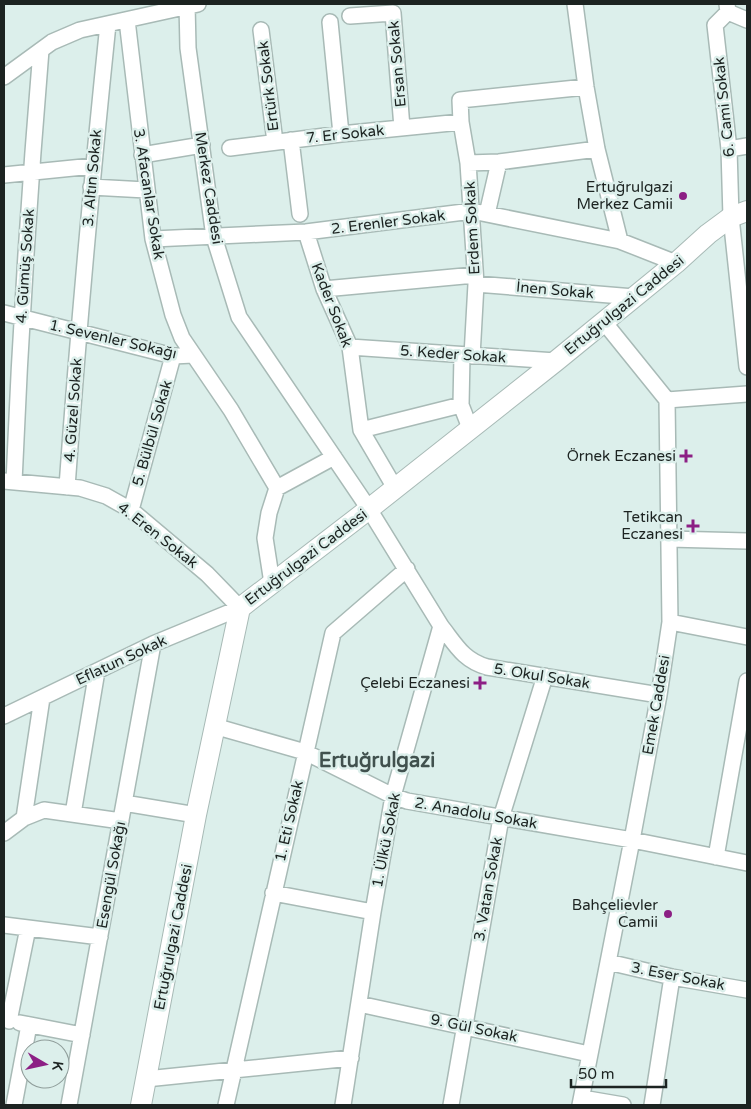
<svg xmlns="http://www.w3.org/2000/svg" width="751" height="1109" viewBox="0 0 751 1109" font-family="'Varela Round',sans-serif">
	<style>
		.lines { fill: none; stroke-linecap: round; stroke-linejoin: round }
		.minor-casing { stroke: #a8bab6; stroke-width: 18 }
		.major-casing { stroke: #a8bab6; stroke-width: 22 }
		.minor { stroke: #fff; stroke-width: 15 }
		.major { stroke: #fff; stroke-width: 20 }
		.poi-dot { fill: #8c1f84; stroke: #dcefeb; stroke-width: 2 }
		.labels { text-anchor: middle; stroke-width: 5; stroke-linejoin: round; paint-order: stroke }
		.street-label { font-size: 15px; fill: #1c2321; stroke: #dcefeb }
		.poi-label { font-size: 15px; fill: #1c2321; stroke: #dcefeb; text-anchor: end }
		.district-label { font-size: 20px; font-weight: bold; fill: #41514e; stroke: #dcefeb }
	</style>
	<rect width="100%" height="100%" fill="#dcefeb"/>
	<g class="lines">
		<defs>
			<path id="minor" d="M187 4 188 48 214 237 239 317 369 509 441 626 393 796 373 912 343 1105
				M575 4 586 87 597 149 620 241 676 263
				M727 4 728 12 715 25 729 149 731 217 747 367
				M728 12 747 20
				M350 16 393 13 402 128
				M127 20 153 239 173 315 182 338 231 410 277 488 269 513 265 538 272 583
				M330 22 341 134
				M261 30 275 142
				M4 77 52 42 80 30 198 4
				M291 140 300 214
				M230 148 341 134 461 122
				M729 149 747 146
				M142 155 202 145
				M468 163 499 162 597 149
				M4 175 93 166
				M91 187 146 190
				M487 214 499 162
				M306 232 324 289 350 347 361 430 395 488
				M153 239 306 232 472 211 620 241
				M476 284 634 297
				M324 289 475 275
				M4 313 173 356 193 355
				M350 347 556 361
				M462 355 461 405 470 428
				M472 356 476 284 468 163 461 122 460 100 586 87
				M667 400 747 394
				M361 430 461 405
				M4 481 80 488 106 496 131 510 207 574 240 608 153 644 4 716
				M14 482C20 337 29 194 41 50
				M67 487C78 332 92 178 108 24
				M277 488 334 457
				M131 510 173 356
				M669 539 747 541
				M670 622 747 637
				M441 626C456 645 463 660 487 667L659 695
				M214 726 305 752 393 796 407 801 632 840 747 863
				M124 803 196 815
				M73 814 97 671
				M24 818 42 698
				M4 833 24 818 44 810 121 821
				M716 857 747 681
				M273 893 373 912
				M4 925 100 937
				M608 962 672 977 747 990
				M359 1004 589 1054
				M9 1021 28 928
				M20 1023 82 1035
				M146 1079 351 1058
				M582 1098 623 1105
				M14 1105 29 1025
				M69 1105 153 644
				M226 1105 333 633 407 569
				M451 1105 501 818 545 676
				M580 1105 632 840 659 695 670 622 667 400 604 322
				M652 1105 672 977"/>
			<path id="major" d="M141 1105 196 815 240 608 369 509 556 361 676 263 708 234 731 217 747 211"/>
		</defs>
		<use href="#minor" class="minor-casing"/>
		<use href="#major" class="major-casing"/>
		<use href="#minor" class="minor"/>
		<use href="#major" class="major"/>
	</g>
	<g class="poi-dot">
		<circle cx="683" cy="196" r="5"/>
		<path d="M683.5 448.5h5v5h5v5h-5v5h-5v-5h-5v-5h5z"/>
		<path d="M690.5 518.5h5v5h5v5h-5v5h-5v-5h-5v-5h5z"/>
		<path d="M477.5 675.5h5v5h5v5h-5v5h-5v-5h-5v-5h5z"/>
		<circle cx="668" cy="914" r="5"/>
	</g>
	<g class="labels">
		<g class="street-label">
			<text transform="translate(397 64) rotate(-95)" y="5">Ersan Sokak</text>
			<text transform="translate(268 86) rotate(-97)" y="5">Ertürk Sokak</text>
			<text transform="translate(724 107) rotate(-96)" y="5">6. Cami Sokak</text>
			<text transform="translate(345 134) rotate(-6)" y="5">7. Er Sokak</text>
			<text transform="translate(92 178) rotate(-85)" y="5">3. Altın Sokak</text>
			<text transform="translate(209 188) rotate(81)" y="5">Merkez Caddesi</text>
			<text transform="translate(149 194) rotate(81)" y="5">3. Afacanlar Sokak</text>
			<text transform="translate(388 222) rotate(-7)" y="5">2. Erenler Sokak</text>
			<text transform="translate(472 228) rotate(-93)" y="5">Erdem Sokak</text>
			<text transform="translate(25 266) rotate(-86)" y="5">4. Gümüş Sokak</text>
			<text transform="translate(555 290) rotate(5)" y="5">İnen Sokak</text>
			<text transform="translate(332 305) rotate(69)" y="5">Kader Sokak</text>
			<text transform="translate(624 305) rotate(-39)" y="5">Ertuğrulgazi Caddesi</text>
			<text transform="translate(113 339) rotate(13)" y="5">1. Sevenler Sokağı</text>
			<text transform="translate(453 354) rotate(4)" y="5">5. Keder Sokak</text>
			<text transform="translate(73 410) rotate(-86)" y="5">4. Güzel Sokak</text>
			<text transform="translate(152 433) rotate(-74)" y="5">5. Bülbül Sokak</text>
			<text transform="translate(158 535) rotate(38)" y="5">4. Eren Sokak</text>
			<text transform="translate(306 557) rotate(-37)" y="5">Ertuğrulgazi Caddesi</text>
			<text transform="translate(121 660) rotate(-25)" y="5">Eflatun Sokak</text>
			<text transform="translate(542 676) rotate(9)" y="5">5. Okul Sokak</text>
			<text transform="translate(656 705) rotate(-80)" y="5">Emek Caddesi</text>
			<text transform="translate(476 813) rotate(10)" y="5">2. Anadolu Sokak</text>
			<text transform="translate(289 821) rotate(-77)" y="5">1. Eti Sokak</text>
			<text transform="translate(386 840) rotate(-79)" y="5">1. Ülkü Sokak</text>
			<text transform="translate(111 875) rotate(-80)" y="5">Esengül Sokağı</text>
			<text transform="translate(488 889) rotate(-80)" y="5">3. Vatan Sokak</text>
			<text transform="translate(173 937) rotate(-79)" y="5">Ertuğrulgazi Caddesi</text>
			<text transform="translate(678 976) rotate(11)" y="5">3. Eser Sokak</text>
			<text transform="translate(474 1028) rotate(12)" y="5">9. Gül Sokak</text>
		</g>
		<g class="poi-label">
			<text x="673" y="192">Ertuğrulgazi<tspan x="673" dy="17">Merkez Camii</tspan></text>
			<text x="676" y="461">Örnek Eczanesi</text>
			<text x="683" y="522">Tetikcan<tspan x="683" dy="17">Eczanesi</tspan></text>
			<text x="470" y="688">Çelebi Eczanesi</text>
			<text x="658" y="910">Bahçelievler<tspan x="658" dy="17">Camii</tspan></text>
		</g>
		<g class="district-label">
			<text x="377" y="767">Ertuğrulgazi</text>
		</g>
	</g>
	<rect width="751" height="1109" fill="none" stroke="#1c2321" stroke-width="10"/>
	<g transform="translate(45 1064) rotate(99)"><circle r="24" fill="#dcefeb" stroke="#8f9d9a"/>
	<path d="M0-4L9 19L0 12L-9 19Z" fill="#8c1f84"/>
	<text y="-8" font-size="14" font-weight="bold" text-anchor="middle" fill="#1c2321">K</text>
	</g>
	<path d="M571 1079v8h95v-8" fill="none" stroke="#1c2321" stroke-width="2.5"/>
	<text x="578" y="1079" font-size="15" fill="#1c2321" stroke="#dcefeb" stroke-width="4" paint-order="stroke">50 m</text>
</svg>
